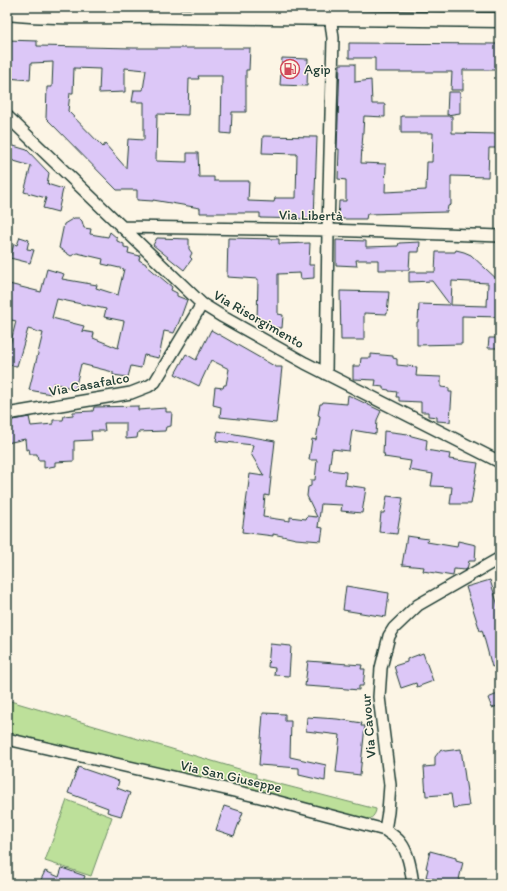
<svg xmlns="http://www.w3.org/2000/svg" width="507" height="891" viewBox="0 0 507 891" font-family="Itim,sans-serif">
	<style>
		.green { fill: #bde09a; stroke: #6e8e67 }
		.building { fill: #dcc7f7; stroke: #1f3d34; fill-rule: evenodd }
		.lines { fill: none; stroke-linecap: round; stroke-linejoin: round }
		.minor-casing { stroke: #1f3d34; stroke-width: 14 }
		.tertiary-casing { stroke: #1f3d34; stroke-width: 17 }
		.minor { stroke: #fcf5e5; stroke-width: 11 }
		.tertiary { stroke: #fcf5e5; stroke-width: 14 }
		.labels { text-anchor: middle; stroke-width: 3; stroke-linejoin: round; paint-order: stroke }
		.poi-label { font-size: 14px; fill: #1f3d34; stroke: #fcf5e5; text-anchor: start }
		.street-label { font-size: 14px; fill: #1f3d34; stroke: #fcf5e5 }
	</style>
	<rect width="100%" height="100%" fill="#fcf5e5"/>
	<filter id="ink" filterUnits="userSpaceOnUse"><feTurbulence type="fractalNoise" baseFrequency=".025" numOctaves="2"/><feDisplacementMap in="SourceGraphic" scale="8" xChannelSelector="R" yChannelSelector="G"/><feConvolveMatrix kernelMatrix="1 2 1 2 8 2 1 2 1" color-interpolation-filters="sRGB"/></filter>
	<g filter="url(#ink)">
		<path class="green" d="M7 700 256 774V778L376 809C376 814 371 820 366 820L7 734Z
			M67 800 112 817 91 876 45 861Z"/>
		<path class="building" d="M7 40 37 41V46L133 48H250L249 70H246V112H232L231 134 221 133 222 76H198L199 79H189L188 115 157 114 156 161 187 162V153H198L199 177H214V181H249L248 201 274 202 275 198H296L297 154 262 153 263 136 317 137 314 219 260 218V213H200V208L153 200V201L137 200V190H117L46 118 47 87H52L53 62 31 63 30 80 7 78ZM74 68 100 69 99 93 125 92V68L146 70 143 90H134L132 102H144V140L128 139 126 168 105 144 103 147 68 111 70 93H73Z
			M349 43 500 44V70H463V90H451L452 72H375V58H349Z
			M282 58 308 59 307 86 280 85Z
			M340 64H355V82L371 80 372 104H385V117L364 116 361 163 386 164 385 192 426 190 427 162H432L433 133H401V116H452V133L500 134V148H489L488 177 451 176V205L448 206 447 212 367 214 366 219H338L339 201H346V180L338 179 339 149H337Z
			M448 92H460V113L447 115Z
			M7 144 27 150 49 173 47 184 63 189 58 212 43 208 46 198 24 192 31 166 7 159Z
			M74 218H79L82 221 84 228 91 229 90 234 108 237 110 232 117 238V241L124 244V247L129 248 128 253 140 256 139 260 146 264V265L172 287 171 290 177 293V296L187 300 179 322 174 333 164 331 159 358 144 355 141 368 131 366 128 377 113 375V372L81 364 75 389 53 383 51 394 29 390 43 333 28 329 17 366 7 365V358L16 321 7 319V290L9 284 41 292 47 269 64 274 62 279 97 285 96 288 118 295 124 269 102 264 103 259 77 253 71 256 59 248 64 224ZM57 299 106 309 104 317 124 321 118 348 93 338 94 333 82 331 84 326 52 318Z
			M20 237 29 240 27 249 34 250 30 263 10 258 14 244 17 245Z
			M157 238 189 239V249L192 253 190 257 192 259 184 270 153 245Z
			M228 238 279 239V244L310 243 309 265H314V278L301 279 300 273 278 274V314L283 315 282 328 266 327 267 321H257L258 279 227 277Z
			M336 240 366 241V247L398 246 399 243 420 242 419 252H410L409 270H378V260H356L357 266 336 265Z
			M456 250 464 252 471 255 500 282V317L462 316V344L417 345V322H418L419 304 450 305 432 281 409 282V272H435L436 252H455ZM452 281 488 283 487 306 451 305Z
			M340 291 389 292 387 314 364 313V340H341Z
			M211 330 276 367H282L276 423 220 417 221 407 213 405 215 387 223 388 224 385H226L229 369 211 360 199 386 175 374 186 354 196 360Z
			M489 338H500V348H488Z
			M371 354 393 356V358L397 359V365L417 367 416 376 441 377V387L449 388V392H452L450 422 437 421V417L428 416V412H421V402L399 401V397H396L397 392 389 391V390L383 389V387L375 386 376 380 353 379V366H360L361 358H371Z
			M348 395 381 411 377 420 376 434 352 430 349 451 332 449 329 470 346 472 345 485 366 488 362 513 341 511 342 505 321 504 318 527 323 528 321 541 296 539 273 534V536L242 532 250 474 264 476 251 454 253 445 216 441 218 431 275 441 269 496 265 495 263 517 290 521V517L306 519 307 516 317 517 307 496 308 487 311 486V480H315L317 460H309L312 439 316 440 320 416 318 415 320 404H322L323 402 347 404Z
			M138 406V410L166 408V412H172L171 426 166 427 165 431 138 432 137 438 126 439V423H104L105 431H91L92 440 74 441V461L55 462V466L44 468V460H38L37 454H30L29 449 26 450 25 439 7 443V421L29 417 31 426 53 424V420H63L64 416 73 415V412L93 411 94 407Z
			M384 431 408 434V435L427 440 426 450 450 454 449 459 478 463 471 504H450L452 487 431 486 433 474 409 470 411 461 384 457 385 454H383Z
			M387 496 403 498 397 534 379 532 381 513H384Z
			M407 536 428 539 427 542 457 547 458 541 476 545 475 561H469L467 569 465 570 454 569 453 576 423 571 424 567 402 565Z
			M490 580 500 612V664L492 667 482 630 480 631 466 587Z
			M346 586 389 593 386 617 343 610Z
			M270 644 291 646 289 676 274 675 275 668 268 667Z
			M423 653 433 681 417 687 416 683 401 688 394 666 407 662V659Z
			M308 661 362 665 361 669H365L363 686H359V690L335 688 305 686Z
			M500 693V705L492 708 488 698Z
			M263 713 285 714V721H291L290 757 326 765 325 781 299 775V768L259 765Z
			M307 717 337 719 362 723 361 726H365L360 775 336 772 340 735 306 731Z
			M441 749 445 751 461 749 469 806 453 808 451 794 426 796 424 767 435 766V757Z
			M78 767 119 781 117 788 130 793 121 816 107 812 108 808 68 793Z
			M224 806 243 812 234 836 216 830Z
			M430 851 456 858V860L463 862 458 884H454L426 877 428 869 426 868Z
			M62 868 85 876 82 884H39L45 871 59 877Z"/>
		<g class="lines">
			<defs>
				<path id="minor" d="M7 116 202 304 223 317 305 363 500 462
					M122 227 328 230 500 236
					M326 374 328 230 333 38 329 7
					M7 414 131 393 149 386 155 382 202 304
					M7 739 260 797 385 830C391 834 396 837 400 842 409 853 411 871 413 884
					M385 830 388 812 390 785 379 697 381 668 389 636 394 628 418 605 500 558"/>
				<path id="tertiary" d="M7 13C64 19 122 15 179 16 286 17 393 19 500 20"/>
			</defs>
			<use href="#minor" class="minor-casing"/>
			<use href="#tertiary" class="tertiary-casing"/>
			<use href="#minor" class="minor"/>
			<use href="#tertiary" class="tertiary"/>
		</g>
	</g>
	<defs>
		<symbol id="fuel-ring" viewBox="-11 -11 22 22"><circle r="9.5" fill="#fcf5e5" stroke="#d1495b" stroke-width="1.5"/><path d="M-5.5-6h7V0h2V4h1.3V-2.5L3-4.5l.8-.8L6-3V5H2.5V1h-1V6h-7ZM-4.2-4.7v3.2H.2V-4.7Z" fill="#d1495b"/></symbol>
	</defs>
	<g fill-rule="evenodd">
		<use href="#fuel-ring" x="279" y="58" width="22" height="22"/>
	</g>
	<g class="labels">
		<g class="poi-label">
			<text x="304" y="74">Agip</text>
		</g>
		<g class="street-label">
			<text transform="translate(311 215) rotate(1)" y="5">Via Libertà</text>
			<text transform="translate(259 319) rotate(30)" y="5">Via Risorgimento</text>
			<text transform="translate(89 384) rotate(-10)" y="5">Via Casafalco</text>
			<text transform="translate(368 726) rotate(-95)" y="5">Via Cavour</text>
			<text transform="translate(231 776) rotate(13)" y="5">Via San Giuseppe</text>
		</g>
	</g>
	<rect width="507" height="891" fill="none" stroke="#fcf5e5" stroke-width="24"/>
	<rect x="12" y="12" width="483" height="867" fill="none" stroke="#1f3d34" stroke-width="1.5" filter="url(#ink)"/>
</svg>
